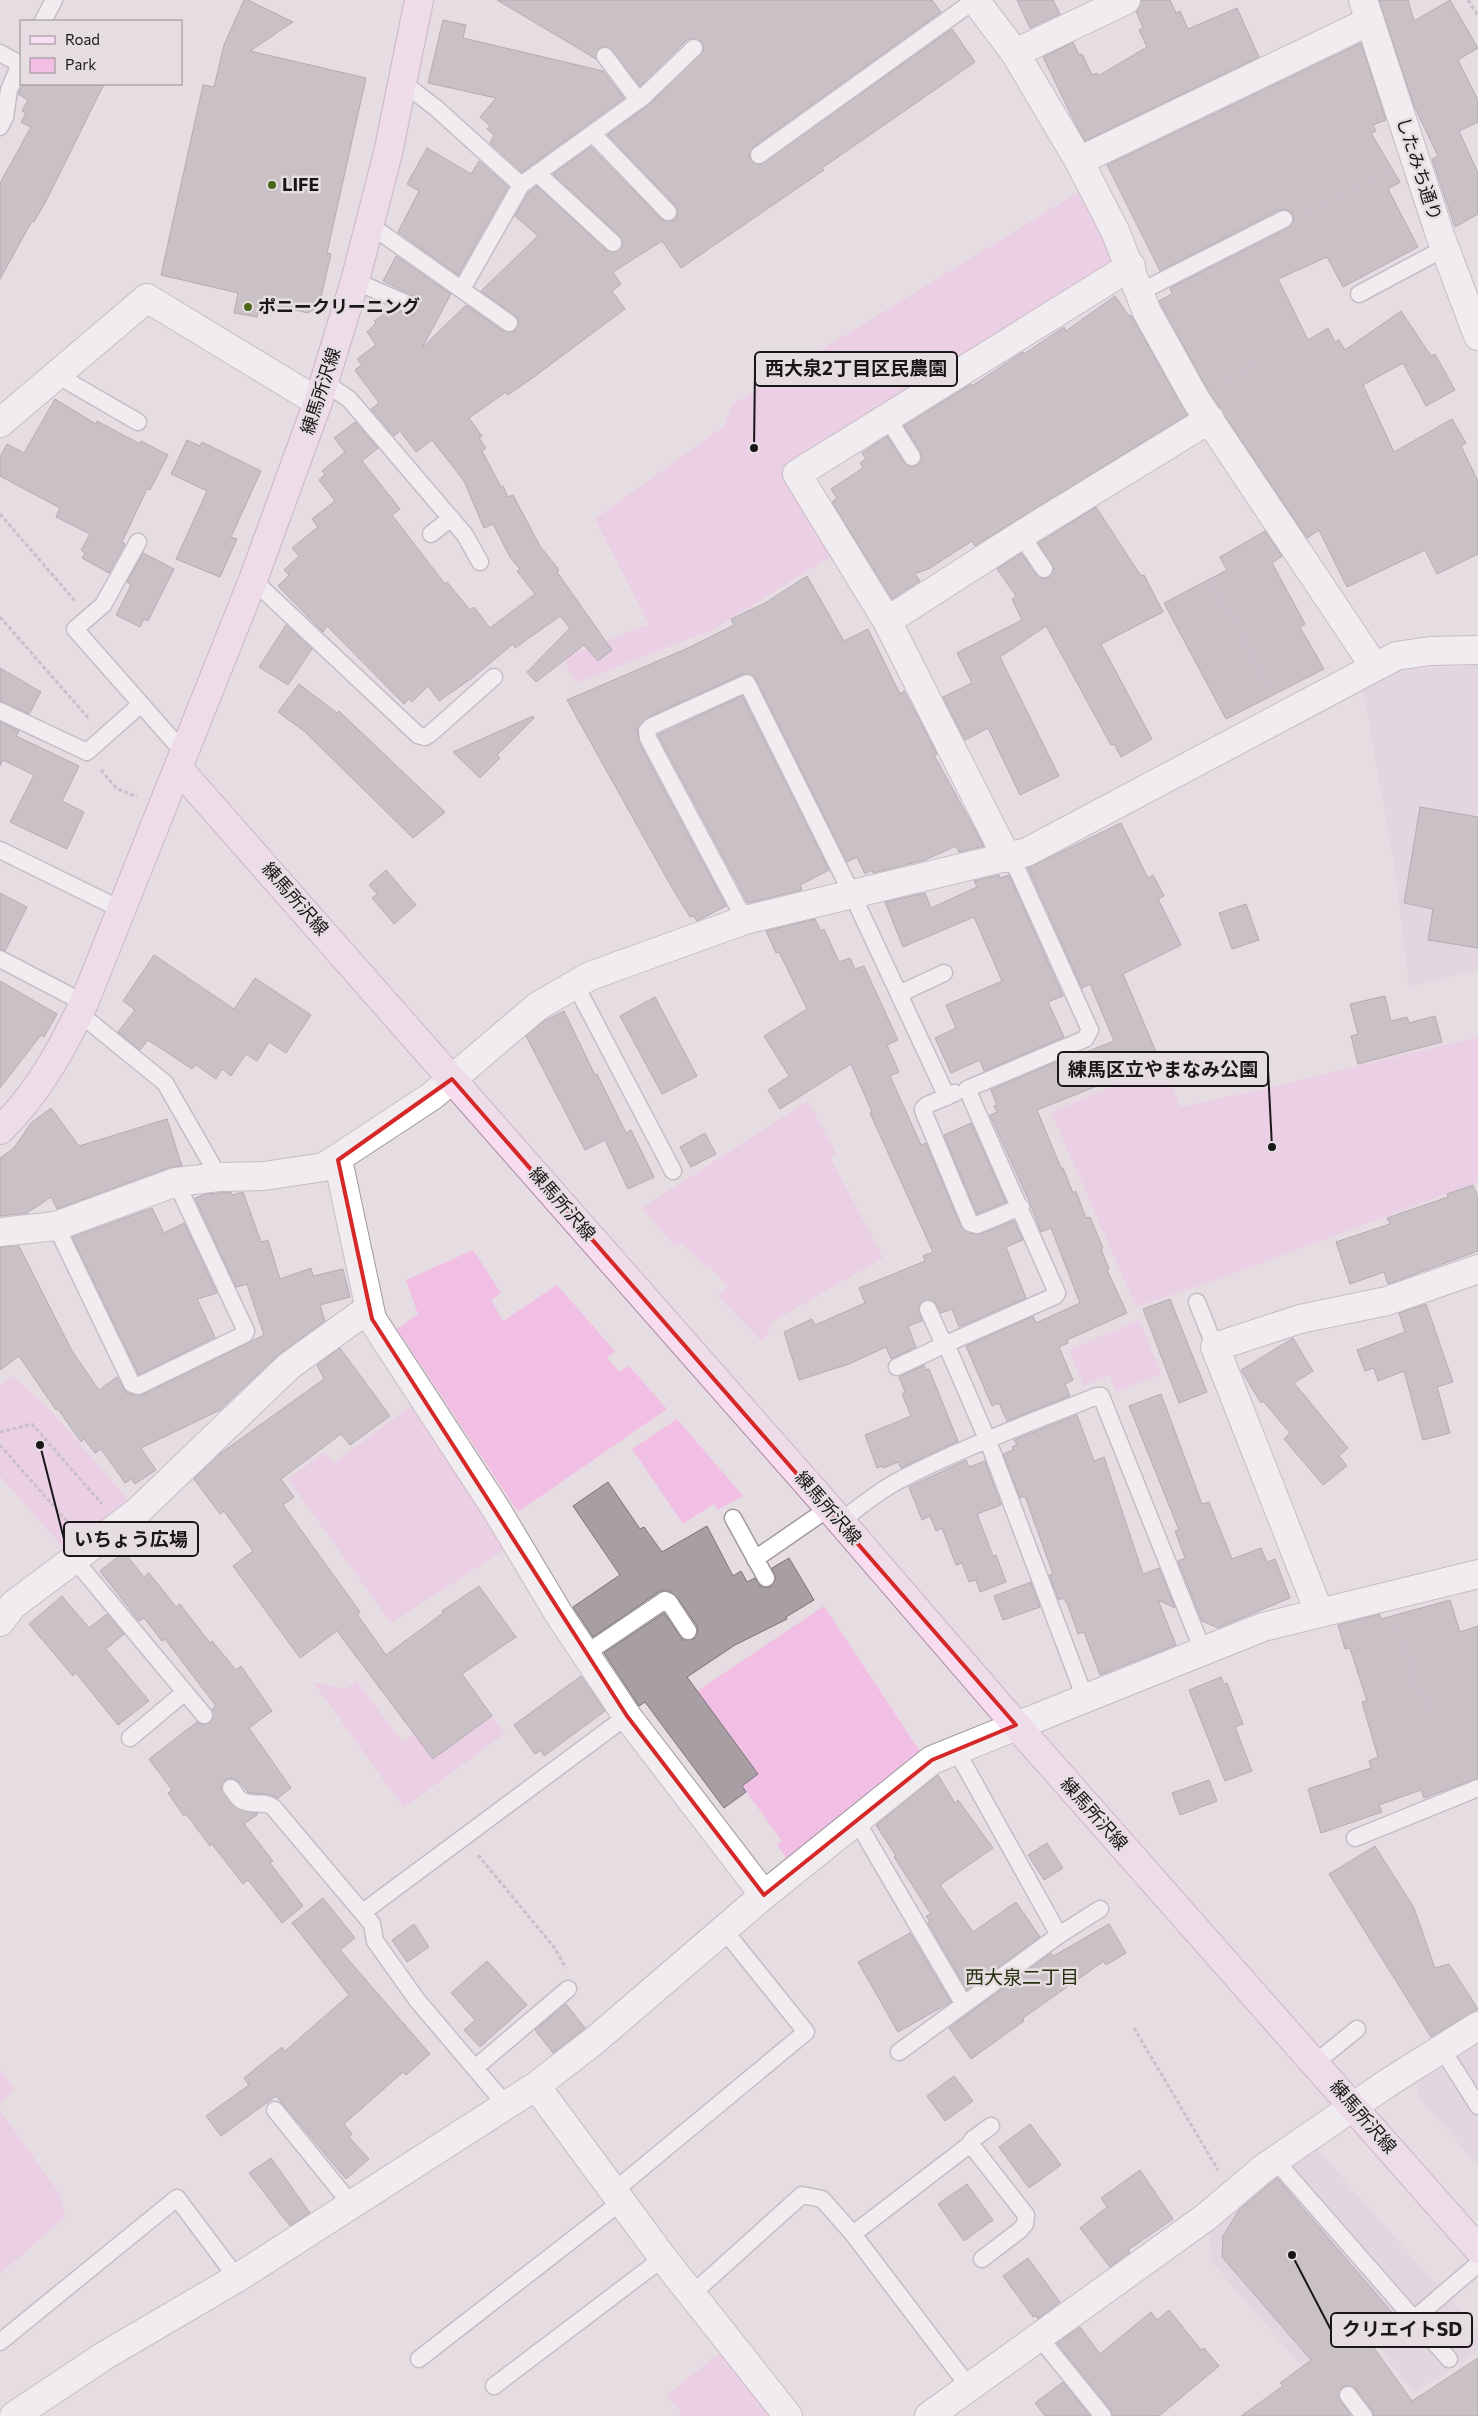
<svg xmlns="http://www.w3.org/2000/svg" width="1478" height="2416" viewBox="0 0 1478 2416" font-family="Commissioner,'Noto Sans JP',sans-serif">
	<style>
		.built { fill: #deced9 }
		.green { fill: #f2bfe4 }
		.building { fill: #a89fa5; stroke: #7b7378 }
		.lines { fill: none; stroke-linecap: round; stroke-linejoin: round }
		.service-casing { stroke: #a0989e; stroke-width: 19 }
		.minor-casing { stroke: #a0989e; stroke-width: 30 }
		.tertiary-casing { stroke: #a0989e; stroke-width: 30 }
		.primary-casing { stroke: #a7899e; stroke-width: 30 }
		.path { stroke: #a7a0a5; stroke-width: 3; stroke-dasharray: 4 2.5; stroke-linecap: butt }
		.service { stroke: #fff; stroke-width: 16 }
		.minor { stroke: #fff; stroke-width: 28 }
		.tertiary { stroke: #fff; stroke-width: 28 }
		.primary { stroke: #f8ddf0; stroke-width: 28 }
		.marked { fill: none; stroke: #d62828; stroke-width: 4; stroke-linejoin: round }
		.poi-dot { fill: #4c6618; stroke: #e6dde3; stroke-width: 2 }
		.labels { text-anchor: middle; stroke-width: 5; stroke-linejoin: round; paint-order: stroke }
		.street-label { font-size: 18px; fill: #1a1719; stroke: #e6dde3 }
		.poi-label { font-size: 18px; font-weight: bold; fill: #1a1719; stroke: #e6dde3; text-anchor: start }
		.neighbourhood-label { font-size: 19px; fill: #24310c; stroke: #e6dde3 }
		.leader { fill: none; stroke: #1a1719; stroke-width: 2 }
		.callout-dot { fill: #1a1719; stroke: #e6dde3; stroke-width: 2 }
		.callout { fill: #e6dde3; stroke: #1a1719; stroke-width: 2 }
		.callout-label { font-size: 19px; text-anchor: middle; font-weight: bold; fill: #1a1719 }
	</style>
	<rect width="100%" height="100%" fill="#e6dde3"/>
	<path class="built" d="M1478 665V970L1409 987 1394 864 1363 689 1398 670Z
		M1478 2044V2166L1417 2095 1420 2081Z
		M1318 2150 1478 2332V2351L1414 2393 1359 2320 1300 2364 1212 2262 1210 2234 1276 2176 1309 2153Z"/>
	<path class="green" d="M1079 192 1114 255V263L781 469 833 555 712 630 576 683 563 658 649 624 595 519 723 427 733 404Z
		M1478 1037V1182L1205 1284 1136 1307 1051 1112 1165 1065 1180 1107 1264 1089Z
		M808 1101 836 1153 830 1157 883 1258 772 1322 767 1336 761 1341 717 1295 728 1287 708 1265 705 1266 682 1243 674 1246 642 1208Z
		M473 1250 501 1293 491 1300 503 1321 557 1285 615 1351 607 1358 620 1372 629 1366 667 1409 518 1512 397 1329 418 1314 406 1280Z
		M1139 1320 1161 1374 1116 1392 1109 1375 1084 1386 1069 1350Z
		M13 1376 53 1413 129 1501 65 1550 0 1476V1385Z
		M415 1403 507 1548 391 1623 288 1479 325 1452 334 1463Z
		M677 1419 743 1496 718 1510 714 1504 683 1524 632 1449Z
		M824 1606 923 1756 790 1863 777 1845 782 1841 742 1786 758 1773 697 1691Z
		M357 1681 402 1742 414 1733 430 1755 437 1757 492 1716 505 1733 404 1808 313 1682 346 1689Z
		M0 2069 14 2089 0 2104Z
		M0 2110 61 2196 65 2217 0 2274Z
		M721 2352 770 2416H683L667 2395Z"/>
	<path class="building" d="M244 0H248L293 22 250 51 366 78 327 253 331 254 319 306 308 313 260 302 257 317 234 313 238 293 161 275 203 85 214 87 224 45Z
		M497 0H932L941 12 753 147 749 156 751 161 760 165 952 29 975 62 822 168 824 170 681 268 662 241 613 272 621 284 612 291 625 309 531 379 508 395 506 392 469 418 482 436 479 438 486 448 482 451 501 487 503 486 508 497 513 495 540 546 559 570 557 572 612 650 598 661 584 645 536 682 527 672 570 628 560 616 515 648 513 644 472 678 439 701 428 686 412 702 409 699 404 704 327 626 323 632 278 586 289 575 284 570 299 556 292 548 318 527 312 519 335 501 319 480 325 474 322 471 345 452 334 438 355 422 378 448 362 461 400 509 392 515 445 584 447 582 470 610 474 607 490 628 535 594 517 571 520 569 510 557 493 524 484 528 464 481 432 440 416 452 400 431 394 436 371 409 379 403 355 370 362 365 357 359 376 345 367 332 376 323 374 321 392 308 412 315 416 313 420 304 414 296 383 281 396 256 451 294 422 348 466 305 503 331 514 332 519 324 518 318 481 291 538 236 515 216 529 192 537 186 607 251 616 252 623 246 620 236 553 174 591 147 661 219 666 222 675 220 678 214 675 205 608 135 650 104 704 50 701 41 692 38 687 40 640 86 609 47 599 48 596 59Z
		M1017 0H1053L1060 14 1030 28Z
		M1141 0H1170L1176 13 1180 11 1188 29 1237 8 1259 57 1085 141 1074 121 1043 57 1073 42 1079 55 1082 54 1092 75 1097 73 1098 76 1147 47 1139 30 1143 28 1136 11Z
		M1379 0H1408L1414 21 1450 0 1478 48 1458 60 1478 100V122L1459 131 1478 173V214L1455 227 1432 159 1438 156 1414 106Z
		M443 20 466 25 463 38 603 71 624 98 522 172 490 143 494 135 487 129 490 126 480 117 496 98 428 83Z
		M1361 43 1386 120 1373 125 1376 131 1371 133 1400 182 1388 189 1418 247 1343 287 1327 257 1278 279 1308 340 1328 328 1335 342 1339 340 1345 350 1401 311 1431 356 1435 354 1455 390 1426 406 1403 363 1363 385 1394 452 1452 419 1466 443 1461 446 1478 481V554L1437 574 1425 550 1347 587 1319 530 1307 538 1209 392 1159 301 1172 294 1170 288 1289 228 1294 220 1293 214 1285 209 1279 210 1160 271 1107 165Z
		M23 84H104L46 201 34 222 32 221 0 279V183L31 127 21 122 26 113 22 111 28 100 18 94Z
		M427 148 471 174 479 161 508 187 458 275 398 232 419 191 407 184Z
		M1115 296 1129 316 1131 315 1187 415 975 546 972 541 930 568 915 574 920 581 892 599 832 502 837 498 831 489 863 468 860 463 866 459 862 453 887 436 904 463 912 467 918 465 922 457 921 452 904 426 971 384 972 386 1023 352 1024 354 1064 327 1066 331Z
		M55 399 96 424 97 421 140 444 141 441 168 455 150 490 147 489 122 542 125 544 109 573 82 558 85 553 81 550 90 534 56 517 60 508 0 476V457L7 444 24 453Z
		M187 440 200 446 202 442 261 471 231 537 237 539 220 577 176 559 207 491 171 474Z
		M1096 507 1141 576 1144 575 1163 612 1101 644 1152 739 1121 757 1114 744 1111 745 1046 626 1000 657 1059 776 1020 795 988 728 965 740 943 697 972 683 957 653 1022 620 1012 599 1016 596 997 569 1021 553 1036 575 1044 579 1049 578 1054 568 1038 543Z
		M1265 531 1282 556 1272 563 1305 624 1300 627 1324 669 1226 719 1164 603 1227 570 1220 557Z
		M143 553 174 569 148 621 144 619 140 627 116 615 131 585 127 582Z
		M807 576 844 641 868 629 900 694 904 691 915 711 937 754 934 755 984 846 959 852 956 846 925 860 873 873 872 870 865 874 857 857 847 862 756 679 752 675 743 674 648 717 637 728 639 743 726 906 697 921 693 916 690 917 671 886 567 700 688 648 734 625 731 619 765 603Z
		M286 625 312 649 288 685 259 667Z
		M0 668 41 692 29 714 0 701Z
		M299 684 337 713 339 711 445 812 413 838 304 731 278 712Z
		M742 696 829 870 800 885 802 890 748 903 658 735Z
		M533 716 534 718 497 755 500 758 480 778 453 752Z
		M0 722 19 731 16 736 79 766 62 801 84 812 67 849 10 822 34 775 3 760 0 766Z
		M1420 807 1478 817V948L1428 940 1433 909 1404 903Z
		M1121 823 1148 878 1153 875 1164 896 1158 899 1181 945 1123 974 1160 1061 1037 1110 1061 1168H1063L1073 1193 1076 1191 1086 1218 1090 1217 1103 1248 1101 1249 1109 1269 1107 1270 1127 1313 1067 1340 1068 1343 1059 1347 1073 1380 1065 1384 1070 1396 1007 1421 999 1403 992 1406 966 1346 1033 1316 1036 1323 1080 1303 1051 1228 1041 1232 1030 1203 990 1115 997 1112 994 1106 997 1105 991 1090 1072 1055 1073 1057 1114 1041 1090 984 1082 988 1028 868Z
		M386 870 416 905 394 924 372 898 377 894 369 885Z
		M999 875 1000 878 1009 875 1063 996 1048 1002 1064 1037 984 1071 980 1060 951 1073 935 1038 956 1028 946 1005 1002 981 974 917 903 947 885 902 925 893 931 908 977 887 974 881Z
		M0 893 27 907 5 951 0 949Z
		M1246 904 1259 940 1232 949 1219 913Z
		M815 919 821 931 824 929 839 962 850 958 855 969 864 966 898 1040 887 1045 899 1072 890 1076 921 1145 926 1143 961 1227 967 1233 980 1234 1014 1221 1023 1240 1006 1247 1026 1298 959 1327 952 1309 941 1313 934 1301 924 1300 918 1308 922 1321 908 1326 916 1347 891 1359 886 1347 849 1364 799 1380 784 1332 812 1319 815 1325 865 1303 859 1288 925 1261 923 1256 933 1252 870 1113 872 1112 851 1064 780 1109 768 1090 789 1076 764 1036 807 1009 779 952 776 953 766 931Z
		M154 955 234 1009 255 978 311 1015 286 1053 269 1042 257 1061 246 1054 231 1076 222 1069 216 1079 196 1065 192 1069 148 1040 140 1050 118 1032 135 1010 123 1001Z
		M0 981 57 1014 44 1037 41 1035 0 1088Z
		M1385 996 1391 1021 1407 1017 1409 1023 1435 1016 1442 1042 1358 1064 1351 1036 1358 1034 1350 1004Z
		M655 997 697 1076 662 1094 620 1016Z
		M564 1011 595 1075 597 1074 626 1133 631 1130 654 1177 628 1189 605 1140 585 1150 526 1036 544 1021Z
		M51 1108 79 1146 167 1119 182 1166 171 1167 57 1209 51 1197 27 1213 0 1216V1158L14 1148 31 1123Z
		M971 1123 1006 1202 977 1214 944 1135Z
		M705 1133 716 1154 691 1167 680 1147Z
		M1473 1185 1478 1198V1251L1388 1284 1384 1272 1350 1284 1336 1242 1390 1224 1387 1218 1448 1197 1447 1194Z
		M231 1192 232 1195 243 1192 261 1242 268 1240 280 1279 311 1268 313 1276 343 1269 350 1297 320 1305 325 1321 278 1355 220 1410 141 1448 156 1470 135 1484 131 1479 125 1483 101 1449 95 1453 84 1439 81 1442 58 1409 56 1410 19 1356 0 1370V1247L19 1246 72 1351 99 1390 117 1377 126 1392 135 1395H142L264 1335 247 1284 236 1287 195 1198 206 1194Z
		M152 1208 164 1233 184 1223 217 1293 197 1299 215 1337 139 1375 72 1237Z
		M1170 1299 1207 1392 1179 1403 1143 1309Z
		M1426 1304 1453 1382 1437 1387 1450 1433 1423 1440 1404 1371 1378 1381 1374 1368 1365 1371 1357 1350 1405 1332 1399 1313Z
		M1293 1338 1313 1371 1294 1383 1348 1448 1339 1456 1347 1466 1323 1485 1284 1439 1290 1433 1263 1401 1261 1403 1241 1370Z
		M340 1348 390 1416 350 1445 341 1434 281 1479 294 1497 283 1505 360 1612 357 1614 386 1655 443 1613 442 1611 479 1586 516 1637 462 1674 492 1716 433 1759 337 1631 300 1658 233 1566 253 1551 224 1511 220 1514 194 1479 221 1453 324 1379 317 1365Z
		M924 1365 926 1370 929 1369 958 1441 901 1468 898 1462 883 1468 882 1466 877 1468 865 1435 911 1416 902 1394 905 1392 899 1377Z
		M1161 1394 1202 1504 1209 1502 1232 1559 1261 1548 1267 1562 1275 1559 1290 1598 1218 1628 1202 1621 1178 1561 1185 1558 1175 1531 1179 1530 1129 1406Z
		M1077 1415 1094 1461 1104 1457 1143 1574 1159 1568 1175 1608 1158 1600 1176 1645 1100 1675 1084 1632 1078 1634 1067 1603 1063 1598 1059 1600 1049 1575 1053 1574 1025 1496 1020 1498 1003 1454 1013 1450 1012 1447 1017 1445 1014 1440Z
		M966 1460 969 1467 985 1461 1001 1505 977 1514 993 1556 996 1555 1006 1582 980 1592 976 1580 969 1582 962 1563 956 1565 942 1528 936 1531 930 1516 922 1520 909 1487Z
		M608 1482 640 1529 644 1527 662 1552 707 1526 733 1576 741 1571 747 1582 755 1578 761 1587H770L776 1579 772 1568 789 1558 814 1600 786 1617 787 1619 735 1645 687 1677 758 1774 742 1786 746 1792 724 1808 645 1702 639 1706 604 1653 664 1613 683 1640 694 1639 698 1631 697 1626 677 1597 669 1591H660L593 1637 573 1607 620 1575 573 1506Z
		M124 1552 144 1577 149 1573 176 1607 180 1604 210 1643 212 1641 236 1670 241 1666 272 1711 249 1728 291 1788 278 1798 268 1794 249 1793 238 1781 230 1778 224 1781 221 1789 236 1808 258 1814 244 1824 273 1861 270 1863 303 1906 282 1923 248 1880 243 1884 212 1844 210 1846 186 1814 184 1816 168 1793 172 1790 149 1759 197 1722 201 1724 210 1723 213 1718 212 1709 216 1706 165 1639 162 1641 144 1618 139 1621 100 1571Z
		M1031 1582 1040 1607 1003 1620 994 1596Z
		M62 1596 89 1628 107 1614 124 1634 106 1649 149 1701 118 1725 76 1673 73 1676 29 1624Z
		M1450 1600 1460 1632 1478 1626V1778L1424 1798 1421 1790 1379 1805 1382 1812 1321 1833 1308 1789 1371 1768 1369 1761 1378 1757 1362 1702 1367 1701 1350 1648 1345 1649 1338 1625 1379 1614 1381 1619Z
		M581 1676 605 1711 544 1756 541 1750 535 1754 514 1725Z
		M1221 1677 1224 1684 1227 1683 1243 1724 1235 1727 1252 1771 1225 1781 1189 1690Z
		M938 1775 955 1803 958 1800 993 1848 940 1885 973 1932 1016 1902 1040 1937 967 1990 928 1923 930 1922 926 1916 931 1914 894 1857 896 1856 876 1825Z
		M1209 1780 1217 1801 1180 1815 1172 1793Z
		M1047 1843 1063 1868 1044 1880 1028 1855Z
		M1375 1846 1414 1908 1435 1968 1449 1964 1478 2009 1431 2037 1329 1874Z
		M323 1898 355 1938 340 1950 430 2054 406 2075 403 2072 344 2124 352 2134 349 2137 369 2159 346 2179 276 2096 221 2136 206 2116 249 2085 244 2078 282 2047 285 2051 349 1995 292 1923Z
		M414 1924 429 1947 407 1962 392 1940Z
		M1109 1924 1126 1953 1106 1965 1104 1961 1023 2018 1024 2021 971 2059 949 2028 1051 1953 1053 1956 1057 1954Z
		M910 1933 951 2002 898 2032 858 1962Z
		M487 1961 527 2005 480 2047 464 2030 475 2020 451 1993Z
		M566 2004 585 2028 553 2053 535 2030Z
		M954 2076 973 2101 945 2121 927 2096Z
		M1030 2124 1061 2165 1029 2188 999 2147Z
		M271 2158 310 2213 290 2226 249 2173Z
		M1140 2170 1173 2219 1128 2250 1130 2252 1110 2267 1080 2228 1107 2207 1101 2198Z
		M1277 2178 1401 2323 1372 2345 1412 2401 1478 2358V2416H1374L1372 2410 1356 2389 1347 2385 1342 2387 1338 2397 1351 2416H1241L1283 2386 1280 2383 1311 2360 1222 2257 1223 2236 1239 2210Z
		M967 2184 993 2220 964 2241 938 2204Z
		M1028 2258 1060 2302 1038 2319 1036 2316 1033 2317 1003 2276Z
		M1169 2310 1201 2350 1204 2348 1219 2366 1159 2416H1113L1111 2410 1057 2343 1080 2327 1100 2354 1151 2312 1157 2320Z
		M1063 2382 1090 2416H1045L1035 2403Z"/>
	<g class="lines">
		<defs>
			<path id="service" d="M43 21 54 0
				M0 53 20 64
				M605 56 638 100
				M402 82 436 108 521 185 643 97 694 48
				M0 127 5 117 9 90 21 62
				M593 134 668 212
				M759 155 975 0
				M537 173 613 243
				M370 225 509 323
				M355 281 410 305
				M462 289 521 185
				M1140 292 1284 219
				M1359 294 1445 248
				M57 375 138 422
				M325 383 349 399 465 535 480 562
				M887 417 912 457
				M431 534 451 518
				M1021 535 1044 569
				M138 542 103 605 75 629 184 753
				M253 580 418 735 425 737 430 734 494 677
				M0 711 87 752 141 704
				M0 850 122 910
				M1007 858 1017 869 1090 1030 1085 1039 967 1089 1057 1293 1055 1296 946 1344 988 1441 1085 1698
				M745 920 648 738 647 731 652 726 747 683 853 896 947 1097
				M0 959 84 1003
				M575 984 673 1171
				M899 994 944 973
				M79 1013 165 1083 219 1177
				M955 1093 927 1105 923 1109 924 1113 970 1223 977 1225 1021 1207
				M56 1226 132 1384 138 1386 245 1334 246 1331 176 1182
				M1197 1302 1215 1347
				M897 1367 946 1344 940 1336 928 1309
				M733 1518 766 1578
				M840 1522C858 1508 876 1493 896 1482 960 1448 1030 1423 1097 1396H1101L1203 1651
				M74 1559 204 1715
				M755 1559 829 1508
				M585 1654 665 1600 669 1602 688 1631
				M130 1738 185 1692
				M231 1788C234 1791 237 1798 241 1800 252 1807 264 1800 273 1807L372 1924 375 1941 417 2000 506 2105
				M856 1820 963 2003
				M1355 1838 1478 1788
				M363 1912 627 1716
				M1059 1935 1100 1909
				M1442 2049 1478 2106
				M899 2052 1059 1935 956 1750
				M1315 2063 1357 2029
				M475 2068 568 1989
				M275 2110 351 2204
				M969 2145 973 2139 991 2126
				M1275 2160 1449 2359
				M614 2191 806 2032 724 1930
				M853 2234 969 2145 972 2146 1026 2215 1025 2224 1020 2230 982 2259
				M692 2294 802 2195 822 2199 853 2234 969 2387
				M1414 2319 1478 2264
				M1039 2337 1103 2416
				M0 2342 177 2198 237 2278
				M419 2359 622 2201
				M494 2386 663 2258
				M1348 2395 1364 2416"/>
			<path id="minor" d="M975 0 1015 53 1079 161 1115 231 1147 312 1196 400 1374 666
				M1015 53 1126 0
				M1079 161 1370 21
				M0 423 147 298 318 402
				M887 621 797 474 1131 266
				M1007 858 887 621 1021 535 1210 419
				M338 1160 372 1319 496 1509 560 1616 627 1716 764 1895
				M0 1232 56 1226 176 1182 219 1177 264 1176 324 1167 432 1096 538 1006 590 976 745 920 1027 852 1396 656 1430 651 1478 650
				M1319 1612 1215 1347 1300 1319 1387 1301 1478 1269
				M0 1622 13 1605 137 1512 289 1366 368 1309
				M536 2086 663 2258 788 2416
				M14 2416 104 2356 237 2278 536 2086 594 2041 764 1895 932 1760 1263 1627 1478 1574
				M929 2416 1206 2217 1264 2168 1386 2084 1478 2026"/>
			<path id="tertiary" d="M1363 0 1440 235 1478 336"/>
			<path id="primary" d="M178 768 829 1508 1016 1725 1478 2249
				M0 1130C37 1095 62 1049 84 1003L253 580 318 402 355 281 388 153 419 0"/>
		</defs>
		<use href="#service" class="service-casing"/>
		<use href="#minor" class="minor-casing"/>
		<use href="#tertiary" class="tertiary-casing"/>
		<use href="#primary" class="primary-casing"/>
		<path class="path" d="M1468 0 1478 16
			M1304 214 1390 170
			M1221 385 1260 362
			M0 514 75 601
			M1209 582 1245 640 1270 690
			M0 617 90 720
			M101 770 116 788 137 797
			M0 1432 32 1424 102 1504
			M0 1445 71 1526
			M1397 1624C1400 1639 1409 1653 1411 1668 1412 1674 1410 1681 1413 1687 1421 1700 1429 1696 1430 1716
			M478 1855 554 1947 566 1968
			M1134 2028 1218 2170"/>
		<use href="#service" class="service"/>
		<use href="#minor" class="minor"/>
		<use href="#tertiary" class="tertiary"/>
		<use href="#primary" class="primary"/>
	</g>
	<path d="M0 0H1478V2416H0ZM452 1079 1016 1725 932 1760 764 1895 627 1716 372 1319 338 1160Z" fill="#e6dde3" fill-opacity=".55" fill-rule="evenodd"/>
	<path class="marked" d="M452 1079 1016 1725 932 1760 764 1895 627 1716 372 1319 338 1160Z"/>
	<g class="poi-dot">
		<circle cx="272" cy="185" r="5"/>
		<circle cx="248" cy="307" r="5"/>
	</g>
	<g class="labels">
		<g class="street-label">
			<text transform="translate(1419 169) rotate(72)" y="6">したみち通り</text>
			<text transform="translate(321 391) rotate(-72)" y="6">練馬所沢線</text>
			<text transform="translate(295 899) rotate(49)" y="6">練馬所沢線</text>
			<text transform="translate(562 1204) rotate(49)" y="6">練馬所沢線</text>
			<text transform="translate(828 1508) rotate(49)" y="6">練馬所沢線</text>
			<text transform="translate(1094 1814) rotate(48)" y="6">練馬所沢線</text>
			<text transform="translate(1363 2117) rotate(49)" y="6">練馬所沢線</text>
		</g>
		<g class="poi-label">
			<text x="282" y="191">LIFE</text>
			<text x="258" y="313">ポニークリーニング</text>
		</g>
		<g class="neighbourhood-label">
			<text x="1022" y="1984">西大泉二丁目</text>
		</g>
	</g>
	<path class="leader" d="M754 448L755 369M1272 1147L1268 1069M40 1445L64 1539M1292 2255L1331 2330"/>
	<g class="callout-dot">
		<circle cx="754" cy="448" r="5"/>
		<circle cx="1272" cy="1147" r="5"/>
		<circle cx="40" cy="1445" r="5"/>
		<circle cx="1292" cy="2255" r="5"/>
	</g>
	<g class="callout">
		<rect x="755" y="352" width="202" height="34" rx="5"/>
		<rect x="1058" y="1052" width="210" height="34" rx="5"/>
		<rect x="64" y="1522" width="134" height="34" rx="5"/>
		<rect x="1331" y="2313" width="141" height="34" rx="5"/>
	</g>
	<g class="callout-label">
		<text x="856" y="375">西大泉2丁目区民農園</text>
		<text x="1163" y="1076">練馬区立やまなみ公園</text>
		<text x="131" y="1546">いちょう広場</text>
		<text x="1402" y="2336">クリエイトSD</text>
	</g>
	<rect x="20" y="20" width="162" height="65" fill="#e6dde3" stroke="#948e92"/>
	<rect x="30" y="36" width="25" height="8" fill="#f8ddf0" stroke="#948e92"/>
	<text x="65" y="45" font-size="15" fill="#1a1719">Road</text>
	<rect x="30" y="58" width="25" height="15" fill="#f2bfe4" stroke="#948e92"/>
	<text x="65" y="70" font-size="15" fill="#1a1719">Park</text>
</svg>
